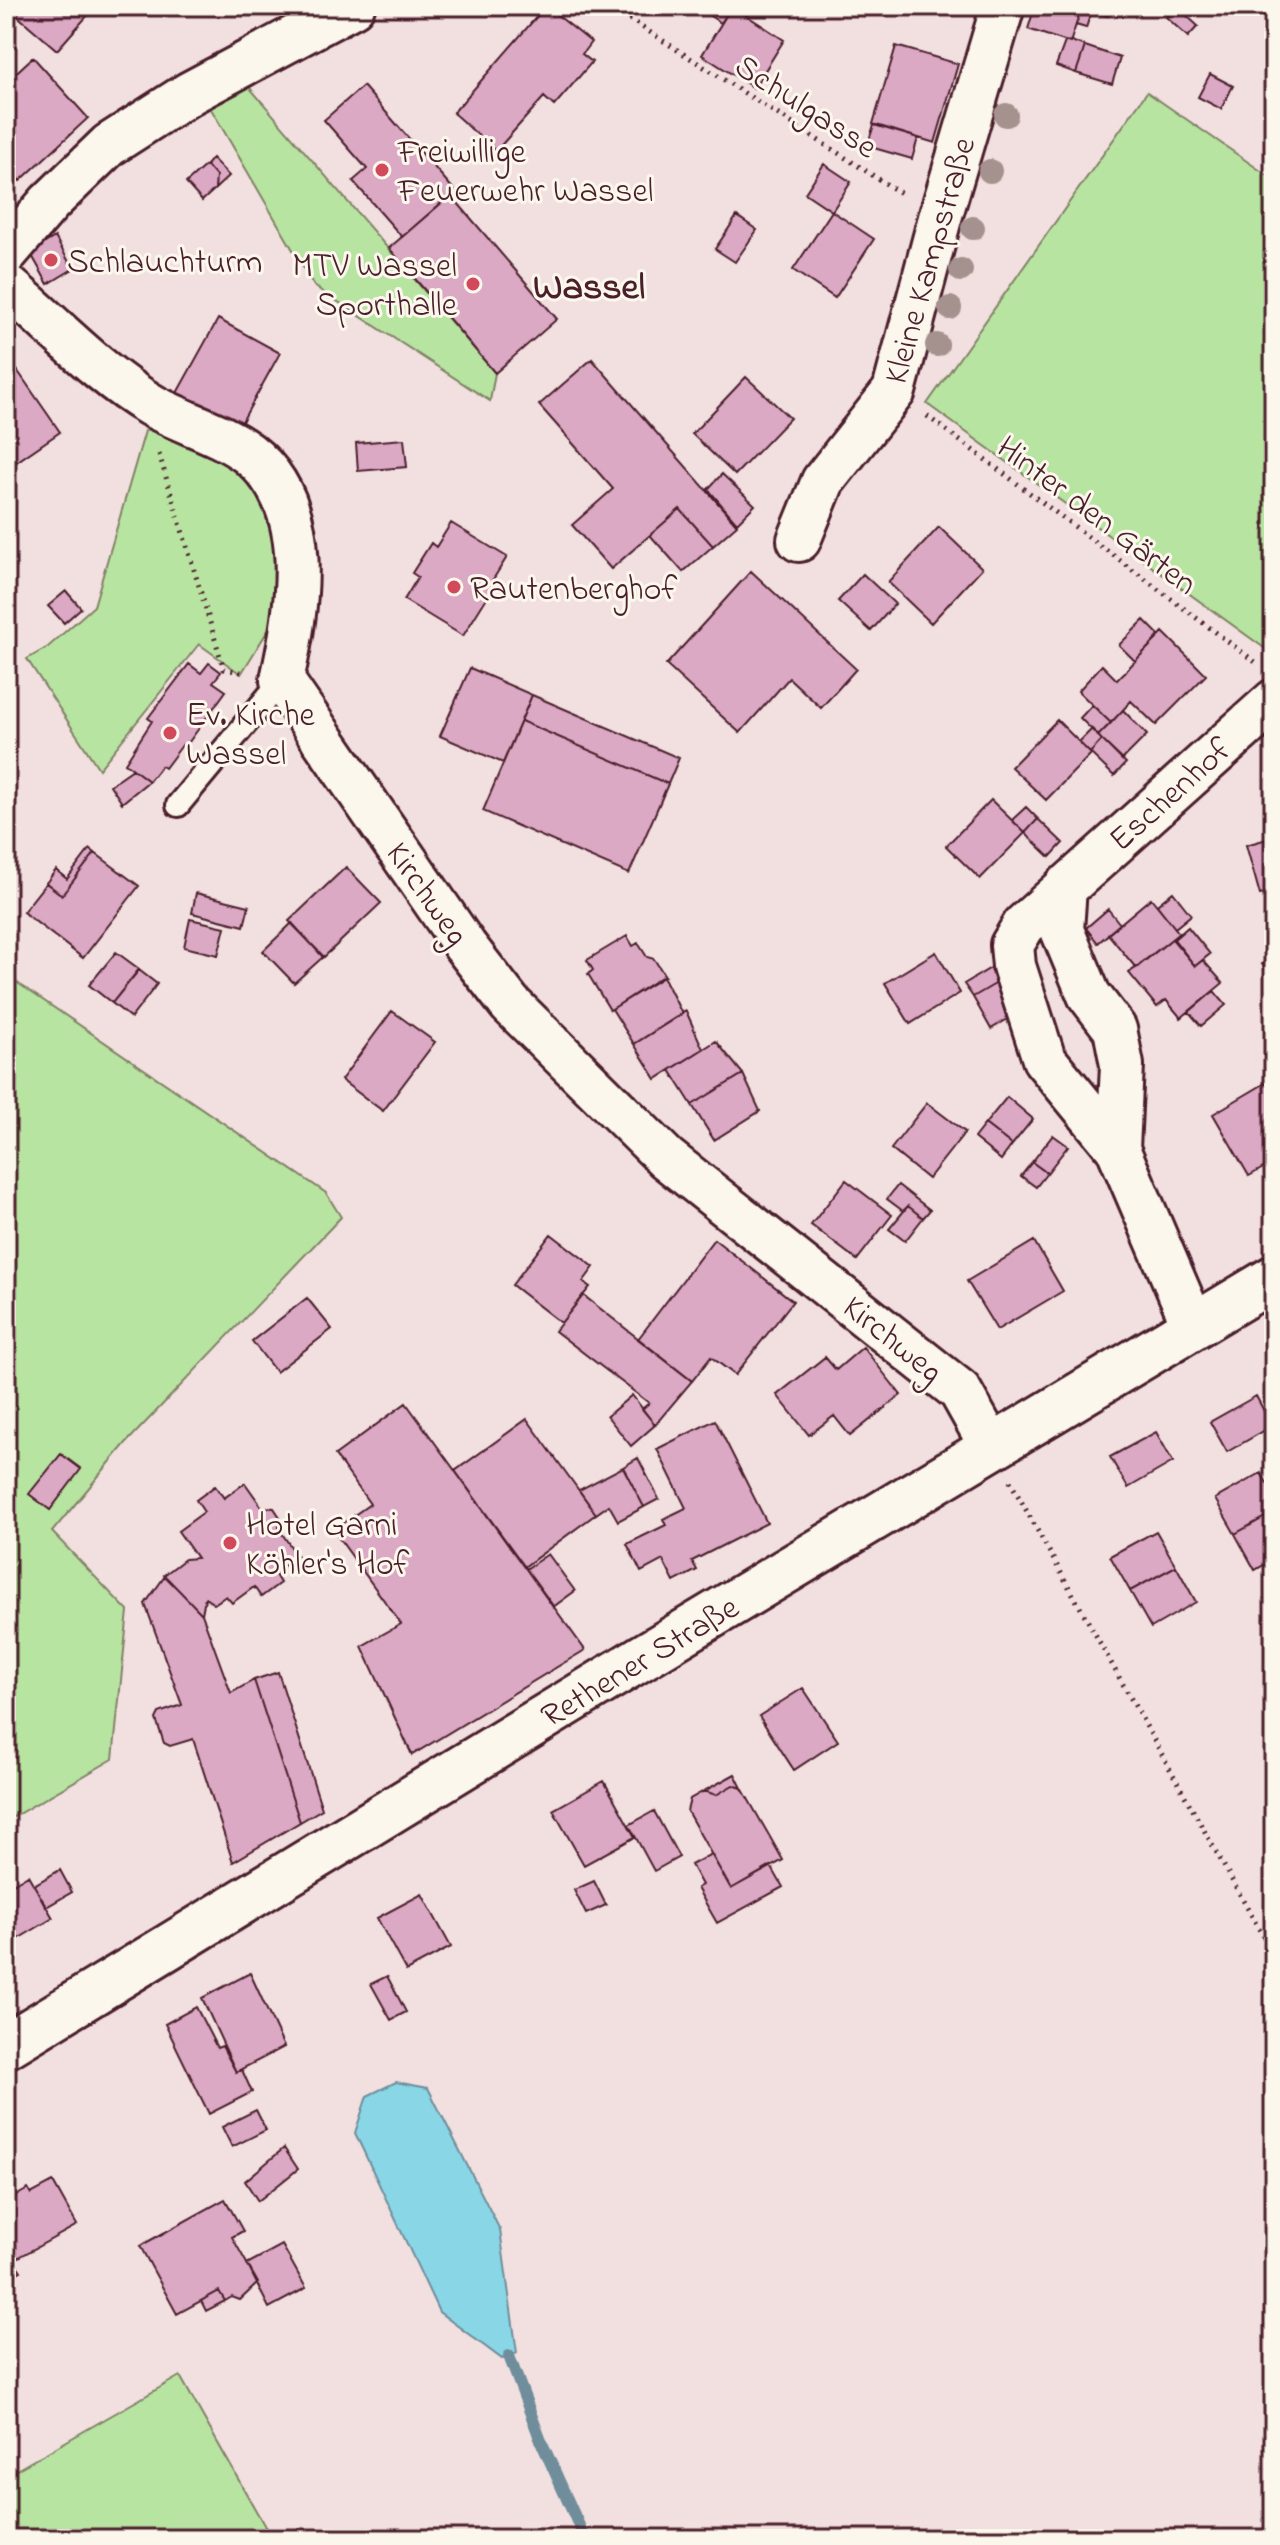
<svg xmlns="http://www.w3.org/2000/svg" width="1280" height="2545" viewBox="0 0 1280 2545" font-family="'Indie Flower',sans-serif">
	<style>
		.green { fill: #b8e4a2; stroke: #818266; stroke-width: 2 }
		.water { fill: #89d7e6; stroke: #708d9b; stroke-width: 2 }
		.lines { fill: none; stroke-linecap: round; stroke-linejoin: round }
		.stream { stroke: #708d9b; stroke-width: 12 }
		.building { fill: #dca9c5; stroke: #4a1f2b; stroke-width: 2 }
		.service-casing { stroke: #4a1f2b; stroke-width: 28 }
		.minor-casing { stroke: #4a1f2b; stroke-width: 48 }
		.secondary-casing { stroke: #4a1f2b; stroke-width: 50 }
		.path { stroke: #4a1f2b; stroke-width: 5; stroke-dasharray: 2 6; stroke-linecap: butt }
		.service { stroke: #fbf7ec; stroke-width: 22 }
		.minor { stroke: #fbf7ec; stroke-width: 42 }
		.secondary { stroke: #fbf7ec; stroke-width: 44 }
		.tree { fill: #a5918d }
		.poi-dot { fill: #d1495b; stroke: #fbf7ec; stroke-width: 3 }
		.labels { text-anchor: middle; stroke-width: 6; stroke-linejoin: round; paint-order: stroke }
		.street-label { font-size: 34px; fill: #4a1f2b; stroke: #fbf7ec }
		.poi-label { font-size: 34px; fill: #4a1f2b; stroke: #fbf7ec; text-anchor: start }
		.quarter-label { font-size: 38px; font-weight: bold; fill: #4a1f2b; stroke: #fbf7ec }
	</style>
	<rect width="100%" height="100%" fill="#f2e0e0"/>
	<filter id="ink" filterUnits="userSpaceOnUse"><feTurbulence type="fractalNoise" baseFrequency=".0125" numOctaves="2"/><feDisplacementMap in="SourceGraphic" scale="16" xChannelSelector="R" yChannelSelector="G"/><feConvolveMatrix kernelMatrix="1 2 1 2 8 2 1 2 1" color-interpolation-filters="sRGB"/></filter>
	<g filter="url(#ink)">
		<path class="green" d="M243 80 495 373 490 401 314 286 207 102Z
			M1147 92 1274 180V655L927 404Z
			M159 424 204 443 269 494 284 567 270 627 241 674 199 644 99 769 27 659 48 647 94 606 145 431Z
			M6 975 326 1193 341 1217 126 1443 52 1532 128 1611 113 1759 6 1821Z
			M180 2376 272 2539H6V2476Z"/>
		<path class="water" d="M396 2082 428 2088 500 2230 517 2353 502 2359 439 2312 355 2133 367 2096Z"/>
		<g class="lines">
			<path class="stream" d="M509 2356 541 2441 585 2539"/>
		</g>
		<path class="building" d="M6 6H96L57 50Z
			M546 6 591 42 582 54 592 62 554 106 544 97 496 151 453 113Z
			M695 6H752L746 15 732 6 721 23Z
			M732 6 784 40 754 88 702 55Z
			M1035 6H1082L1070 43 1028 29Z
			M1082 6H1111L1108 16 1091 12 1086 28 1076 25Z
			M1176 6 1198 26 1188 37 1166 17Z
			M1071 41 1085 46 1076 73 1056 66 1065 42Z
			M896 46 958 64 935 143 873 124Z
			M1085 46 1120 58 1112 84 1076 73Z
			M33 57 88 118 20 181 6 166V82Z
			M1210 74 1233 86 1221 109 1198 97Z
			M363 86 455 191 402 237 353 181 367 169 324 120Z
			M874 125 918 138 912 159 867 146Z
			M212 158 229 176 215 189 216 176 206 165Z
			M824 164 851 182 832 211 805 193Z
			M206 165 216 176 215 189 202 201 186 183Z
			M451 195 557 319 495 373 389 248Z
			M832 211 874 239 835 298 793 270Z
			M737 216 757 230 735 262 715 249Z
			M55 237 73 269 48 284 30 252Z
			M218 319 280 353 239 427 177 393Z
			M6 354 60 432 6 469Z
			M592 359 737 525 713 546 680 509 611 569 572 525 613 489 539 405Z
			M746 377 790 418 735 475 692 434Z
			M404 439 407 467 358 471 356 443Z
			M722 474 755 505 737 523 708 489Z
			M680 509 713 546 683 572 650 535Z
			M451 523 507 557 492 581 496 583 463 636 404 600 418 577 412 573 431 543 436 547Z
			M939 527 982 568 931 623 888 582Z
			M751 571 856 669 821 708 789 678 740 733 666 665Z
			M863 574 895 604 871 631 838 601Z
			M66 591 81 608 64 623 48 606Z
			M1144 620 1160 636 1135 661 1119 645Z
			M1163 632 1206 675 1156 725 1131 701 1111 723 1078 691 1102 665 1117 680Z
			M209 663 221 672 213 682 226 691 186 746 183 744 165 768 161 766 149 781 125 763 152 721 148 718 189 664 201 673Z
			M470 668 532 695 503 763 440 736Z
			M532 695 679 758 668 784 521 721Z
			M1092 705 1111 723 1098 736 1080 718Z
			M1123 710 1147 735 1122 760 1098 736Z
			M1057 720 1091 754 1046 800 1011 767Z
			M521 721 668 784 629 874 483 811Z
			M1092 729 1102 740 1090 753 1079 742Z
			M1102 740 1126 763 1114 776 1090 753Z
			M133 769 149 781 122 803 110 785Z
			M991 800 1025 833 980 879 946 846Z
			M1026 807 1038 819 1025 833 1012 820Z
			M1038 819 1063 843 1050 857 1025 833Z
			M1274 837V891L1260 895 1246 845Z
			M90 849 95 853 62 895 46 883 56 870 67 879Z
			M95 853 139 886 83 958 23 912 46 883 62 895Z
			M346 867 381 903 324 957 289 921Z
			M1173 892 1191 915 1175 928 1157 905Z
			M196 893 249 906 244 926 192 913Z
			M1151 898 1179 933 1136 968 1108 934Z
			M1108 909 1120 924 1098 943 1086 928Z
			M190 919 225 927 218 955 184 947Z
			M292 923 323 957 294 983 263 951Z
			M1188 927 1210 954 1195 966 1173 940Z
			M627 936 633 946 638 943 647 957 654 959 665 976 610 1010 588 974 593 970 587 960Z
			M1173 938 1195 966 1203 960 1223 983 1181 1018 1166 1000 1157 1007 1129 973Z
			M116 952 139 969 112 1003 89 985Z
			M936 952 960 993 910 1024 885 983Z
			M1274 954V978L1262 964Z
			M994 966 1002 980 973 997 964 984Z
			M139 970 157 984 131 1018 112 1003Z
			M663 976 682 1014 634 1044 612 1009Z
			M1002 980 1021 1011 991 1029 973 997Z
			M1214 991 1226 1005 1201 1026 1189 1012Z
			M392 1011 435 1042 383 1111 341 1080Z
			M686 1011 703 1049 656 1079 634 1044Z
			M716 1041 743 1074 692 1105 670 1070Z
			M743 1074 760 1111 714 1140 692 1105Z
			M1274 1078V1162L1249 1176 1213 1114Z
			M1007 1097 1033 1119 1012 1145 985 1124Z
			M927 1103 965 1132 928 1179 891 1149Z
			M985 1124 1012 1145 1001 1160 974 1138Z
			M1053 1135 1068 1146 1047 1173 1032 1162Z
			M1032 1162 1047 1173 1036 1187 1021 1176Z
			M846 1180 892 1215 857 1260 811 1225Z
			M898 1185 930 1210 923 1218 908 1206 903 1211 887 1199Z
			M908 1206 923 1218 905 1241 889 1229Z
			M551 1234 594 1267 583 1282 590 1287 561 1323 512 1285Z
			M714 1239 793 1301 735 1375 711 1357 692 1381 638 1339Z
			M1034 1241 1063 1291 997 1330 967 1281Z
			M583 1295 692 1381 655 1425 642 1409 649 1403 555 1331Z
			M307 1298 332 1329 276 1372 252 1341Z
			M863 1347 901 1395 850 1436 834 1416 809 1435 777 1395 825 1357 836 1370Z
			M632 1395 655 1425 631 1446 607 1416Z
			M1256 1396 1272 1426 1227 1452 1210 1422Z
			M406 1403 585 1650 412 1755 362 1646 401 1624 333 1530 370 1504 335 1455Z
			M527 1419 596 1514 524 1567 455 1471Z
			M715 1420 767 1523 692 1561 697 1570 674 1582 663 1560 641 1572 627 1544 666 1525 663 1519 686 1508 657 1449Z
			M1156 1432 1173 1462 1128 1488 1110 1457Z
			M61 1454 81 1469 50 1510 29 1494Z
			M638 1458 659 1499 644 1507 623 1467Z
			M623 1467 644 1507 618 1521 609 1505 596 1514 579 1490Z
			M1261 1473 1274 1495V1512L1235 1534 1215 1499Z
			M245 1483 262 1507 274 1508 280 1517 279 1529 297 1556 274 1573 280 1583 261 1597 254 1587 232 1603 226 1596 214 1604 205 1598 202 1614 164 1575 185 1559 197 1558 178 1531 204 1512 196 1500 215 1486 224 1498Z
			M1274 1512V1559L1255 1570 1235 1534Z
			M1156 1531 1176 1566 1130 1591 1110 1556Z
			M548 1554 575 1591 553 1607 526 1569Z
			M1176 1566 1196 1602 1151 1628 1130 1591Z
			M165 1576 202 1614 231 1693 254 1680 300 1822 233 1862 193 1739 170 1746 164 1743 156 1719 159 1713 182 1705 145 1604Z
			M278 1672 322 1809 300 1822 254 1680Z
			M803 1688 838 1741 794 1770 759 1716Z
			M735 1774 742 1788 733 1785 716 1795 704 1791Z
			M604 1781 635 1837 584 1865 553 1810Z
			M733 1785 742 1788 783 1860 731 1889 687 1811 690 1799 704 1791 716 1795Z
			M654 1811 679 1857 654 1871 629 1825Z
			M711 1854 731 1889 771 1866 783 1887 717 1923 697 1888 702 1885 691 1865Z
			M60 1870 72 1892 46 1907 34 1885Z
			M28 1875 53 1918 6 1946V1888Z
			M594 1881 606 1905 586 1914 574 1890Z
			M422 1894 451 1947 406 1971 377 1918Z
			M250 1973 284 2047 236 2072 202 1998Z
			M387 1976 406 2012 391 2020 371 1984Z
			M196 2007 217 2048 222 2046 236 2072 242 2070 252 2092 209 2114 165 2024Z
			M256 2110 266 2130 232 2147 222 2127Z
			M284 2148 298 2169 258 2201 245 2181Z
			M53 2182 77 2225 12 2261 6 2250V2208L10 2206 7 2201 28 2189 31 2194Z
			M225 2199 243 2231 232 2237 258 2283 240 2300 232 2297 225 2301 219 2291 177 2314 140 2246Z
			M282 2245 306 2288 269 2308 247 2264Z
			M6 2250 21 2271 6 2279Z
			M219 2291 225 2301 206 2311 201 2301Z"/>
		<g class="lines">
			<defs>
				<path id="service" d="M178 805 282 680"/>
				<path id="minor" d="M6 253 50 202 109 145 190 93 353 6
					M6 285C50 322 102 377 151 405 181 422 220 432 248 453 316 505 298 608 282 680L465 946 510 1004 666 1158 960 1391 992 1448
					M799 540 823 481 894 391 940 218 1003 6
					M1065 887 1062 930 1089 995 1115 1029 1122 1065 1118 1149
					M1194 1327 1118 1149 1044 1059 1014 966 1012 945 1024 925 1274 701"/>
				<path id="secondary" d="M6 2046 643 1657 1274 1278"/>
			</defs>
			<use href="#service" class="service-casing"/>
			<use href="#minor" class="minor-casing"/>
			<use href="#secondary" class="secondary-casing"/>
			<path class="path" d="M609 6 905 196
				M927 416 1258 664
				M159 454 224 669 242 672
				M1010 1481 1274 1956"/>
			<use href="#service" class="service"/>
			<use href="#minor" class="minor"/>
			<use href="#secondary" class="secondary"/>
		</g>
		<g class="tree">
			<circle cx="1006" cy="115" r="12"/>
			<circle cx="990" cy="171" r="12"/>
			<circle cx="973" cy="228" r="12"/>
			<circle cx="961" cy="270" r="12"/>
			<circle cx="950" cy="308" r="12"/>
			<circle cx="937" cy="345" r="12"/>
		</g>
	</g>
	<g class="poi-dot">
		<circle cx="382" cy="170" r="8"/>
		<circle cx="51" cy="260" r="8"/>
		<circle cx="473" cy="284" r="8"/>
		<circle cx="454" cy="587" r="8"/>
		<circle cx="170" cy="733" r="8"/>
		<circle cx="230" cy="1543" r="8"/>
	</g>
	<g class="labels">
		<g class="street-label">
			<text transform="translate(807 105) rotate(33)" y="12">Schulgasse</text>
			<text transform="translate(928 260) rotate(-74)" y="12">Kleine Kampstraße</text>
			<text transform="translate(1098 514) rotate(37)" y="12">Hinter den Gärten</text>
			<text transform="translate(1169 793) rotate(-42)" y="12">Eschenhof</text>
			<text transform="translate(429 893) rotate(55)" y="12">Kirchweg</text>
			<text transform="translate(894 1338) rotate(39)" y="12">Kirchweg</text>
			<text transform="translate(639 1660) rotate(-31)" y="12">Rethener Straße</text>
		</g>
		<g class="poi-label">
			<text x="398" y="162">Freiwillige<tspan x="398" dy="39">Feuerwehr Wassel</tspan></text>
			<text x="67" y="272">Schlauchturm</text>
			<text x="457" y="276" text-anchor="end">MTV Wassel<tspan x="457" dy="39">Sporthalle</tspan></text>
			<text x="470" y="599">Rautenberghof</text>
			<text x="186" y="725">Ev. Kirche<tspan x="186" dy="39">Wassel</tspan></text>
			<text x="246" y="1535">Hotel Garni<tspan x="246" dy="39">Köhler's Hof</tspan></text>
		</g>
		<g class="quarter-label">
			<text x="589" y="298">Wassel</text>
		</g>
	</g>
	<rect width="1280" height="2545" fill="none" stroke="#fbf7ec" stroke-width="32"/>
	<rect x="16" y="16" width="1248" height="2513" fill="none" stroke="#4a1f2b" stroke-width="3" filter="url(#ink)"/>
</svg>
